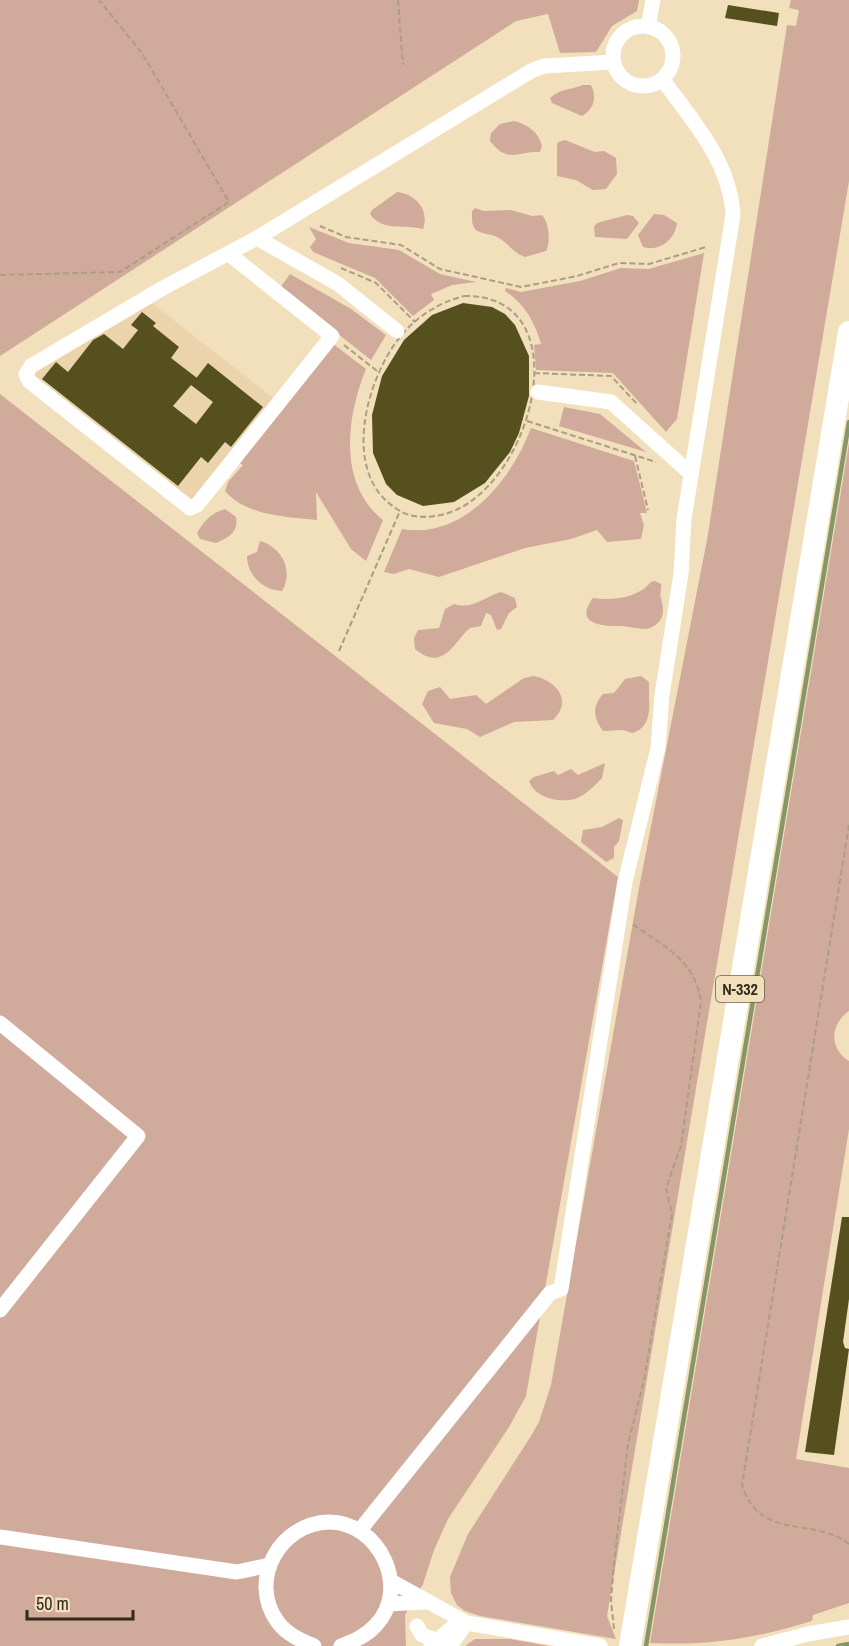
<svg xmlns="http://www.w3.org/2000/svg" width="849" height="1646" viewBox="0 0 849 1646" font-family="'Archivo Narrow',sans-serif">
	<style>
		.built { fill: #ebd4ab }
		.green { fill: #d0aa9b }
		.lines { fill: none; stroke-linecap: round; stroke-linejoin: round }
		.stream { stroke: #879666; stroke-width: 4.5 }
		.building { fill: #56501f }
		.path { stroke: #ad9e83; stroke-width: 2; stroke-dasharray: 6 3; stroke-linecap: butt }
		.minor { stroke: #fff; stroke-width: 15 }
		.highway { stroke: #fff; stroke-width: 22 }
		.labels { text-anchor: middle; stroke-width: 6; stroke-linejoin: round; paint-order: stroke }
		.shield { fill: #f2dfbc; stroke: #6b604d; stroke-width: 1.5 }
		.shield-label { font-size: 16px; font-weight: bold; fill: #312a1d }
	</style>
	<rect width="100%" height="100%" fill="#f2dfbc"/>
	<path class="built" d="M148 300 276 400 193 506 28 375Z"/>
	<path class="green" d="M0 0H639L637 11 612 26 596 52 560 53 548 14 516 21 0 356Z
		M791 0H849V181L607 1616 616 1639 480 1616 465 1611 457 1605 451 1593 450 1577 468 1534 531 1436 539 1422 551 1385 639 888 707 540 787 25 796 26 799 10 789 8Z
		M583 85H591C597 98 594 109 582 116L552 103 550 98C561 88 571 90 583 85Z
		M514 121C528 125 538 131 542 146L540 152C516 151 508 164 490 141L491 133 500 124Z
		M565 140 595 152 604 151 616 158 617 174 606 189 593 190 576 180 557 176V146L558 142Z
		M397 192C415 194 430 209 423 229 405 224 382 232 370 214L372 210Z
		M475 208 484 211 511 210 532 216 542 215C549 223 551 241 546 251L525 257C514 253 510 246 502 240 486 228 470 241 472 211Z
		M654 214 664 215 677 223C675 240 659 252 643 247L638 235Z
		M627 215 633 216 639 223 627 239 595 237 594 227 597 223Z
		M309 227 349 243 399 250 440 274 476 282 452 285 431 294 434 300 413 316 375 278 313 252 310 247 316 239Z
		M704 253 677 419 666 432 613 373 536 370 534 345 541 344C535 322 524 303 505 291L506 288 521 292 580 281 621 268 649 269Z
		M290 274 351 309 386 335 371 360 280 288Z
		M332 343 366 369C346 418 338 484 383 520L366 561 351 549 316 492 317 520C286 517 247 516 225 491L228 482 243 465 238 462Z
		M0 394 618 877 526 1396 509 1427 448 1519 434 1550 423 1584 405 1615 406 1646H0Z
		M564 407 600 414 646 452 559 426Z
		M531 428 634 461 647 513H640L644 525 641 539 607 542 597 530 571 539 525 548 439 577 409 569 394 574 384 572 402 529C464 540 512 479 531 428Z
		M849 443V1011C830 1024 829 1049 849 1061V1129L796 1459 849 1468V1603L813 1615 812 1621C756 1638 710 1646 650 1643Z
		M225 509 236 517C239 532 228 538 216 543L200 539 197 533C204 521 211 513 225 509Z
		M260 541C282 547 294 571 282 591 263 590 247 575 247 556L257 552Z
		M655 581 661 584C662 589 659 594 661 598 665 613 664 623 647 629 639 629 631 627 623 626 606 626 572 626 593 598 613 601 638 598 651 582Z
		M501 592 515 598 517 607 509 613 501 629 497 630 491 615 486 613 481 626 470 628C454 641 444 673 415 649L414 638 418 630 439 628 445 609 454 604C473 610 484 597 501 592Z
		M534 676C557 681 573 701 553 720L514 722 480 737 467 729 434 723 422 704 428 691 440 687 450 699 476 695 486 704 524 678Z
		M641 676 649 682C648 701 655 727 632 733L623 730 603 731C593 718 592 706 603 694L614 693 625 679Z
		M605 763 602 778C596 785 584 796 575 799 559 803 535 798 529 781L534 777 554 771 558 775 571 769 578 775Z
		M619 818 623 820 619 841 614 847V858L606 862 581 842 583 830 602 827Z
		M475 1639H510L549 1646H465Z"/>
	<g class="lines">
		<path class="stream" d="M646 1646 849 422
			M838 1646 849 1644"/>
	</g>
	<path class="building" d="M728 5 779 13 777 26 725 18Z
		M463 303 492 307 505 314 515 325 529 356V396L519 433 510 452 485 483 454 502 423 506 397 495 386 484 373 453 372 415 382 376 404 340 432 315Z
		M142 312 156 323 153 326 179 347 171 358 197 378 173 406 196 424 213 402 191 385 208 363 263 407 231 447 225 442 208 463 201 457 178 486 42 379 56 362 68 372 93 340 104 334 123 349 138 330 131 325Z
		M842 1217H849V1299L843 1342 845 1348 849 1349 834 1455 805 1452Z"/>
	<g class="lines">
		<path class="path" d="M398 0 403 65
			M320 226 346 237 401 245 440 269 521 287 577 276 619 263 649 264 706 247
			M341 268 376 283 415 322
			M0 275 120 272 229 202 142 53 99 0
			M464 296C584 294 532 490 445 514 428 518 411 519 397 509 340 474 366 379 400 337 417 316 438 303 464 296Z
			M344 345 377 371
			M534 373 611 376 638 405
			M527 421 656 462
			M635 456 648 510
			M339 651 400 511
			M849 825 742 1485C760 1542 813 1516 849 1544
			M614 1629 611 1601 614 1563 628 1444 644 1380 672 1214 666 1188 681 1146 701 1002C695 960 664 946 632 924"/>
		<path class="minor" d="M613 56a30 30 0 1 1 60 0a30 30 0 1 1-60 0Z
			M648 27 653 0
			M257 238 338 284 397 331
			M229 254 332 336 197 505 190 508 29 381 26 374 31 366 163 288 257 238 531 71 544 66 614 62
			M538 392 611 402 691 474
			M0 1023 138 1136 0 1310
			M360 1530 550 1293 561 1289 625 882 658 748 662 695 681 574 684 519 733 215C730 161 692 120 662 79
			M0 1537 237 1572 270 1565
			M391 1581 467 1623 600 1646
			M388 1604 426 1602
			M417 1626 422 1635 437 1640
			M314 1646C300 1640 286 1634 277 1621 248 1580 280 1523 329 1522 379 1522 411 1588 376 1625 366 1636 354 1641 341 1646
			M431 1646 454 1626 467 1623
			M450 1646 465 1625
			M762 1646 808 1634 849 1627"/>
		<path class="highway" d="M630 1646 849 332"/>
	</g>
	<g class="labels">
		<rect class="shield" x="716" y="976" width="48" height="26" rx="4.5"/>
		<g class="shield-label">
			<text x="740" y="995">N-332</text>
		</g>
	</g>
	<path d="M27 1610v9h106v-9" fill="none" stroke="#312a1d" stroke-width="3"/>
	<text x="36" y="1610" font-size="18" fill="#312a1d" stroke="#f2dfbc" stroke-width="4.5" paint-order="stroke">50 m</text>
</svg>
